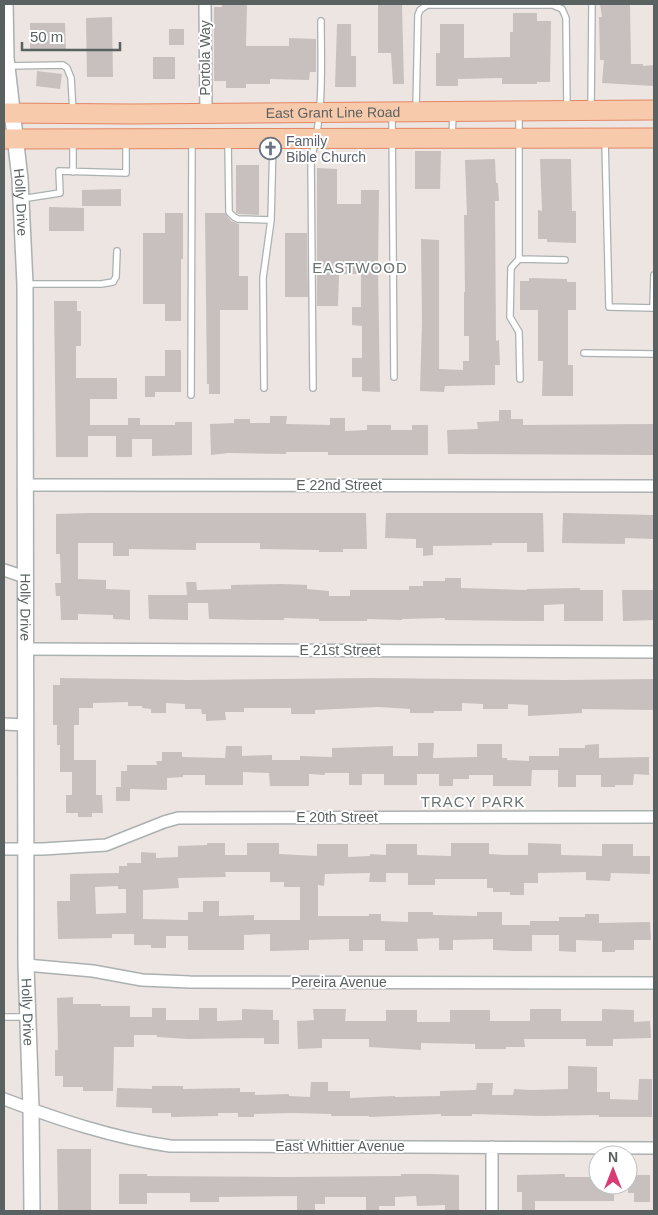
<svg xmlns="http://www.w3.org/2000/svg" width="658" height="1215" viewBox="0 0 658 1215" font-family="Helvetica,sans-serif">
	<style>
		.building { fill: #c7c0bf; fill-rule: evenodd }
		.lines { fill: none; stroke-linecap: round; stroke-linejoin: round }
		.service-casing { stroke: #abb0b1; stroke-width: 8 }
		.minor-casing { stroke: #abb0b1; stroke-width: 14 }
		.tertiary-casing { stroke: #abb0b1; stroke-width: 18 }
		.primary-casing { stroke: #e38763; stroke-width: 21 }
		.service { stroke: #fff; stroke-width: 5.5 }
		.minor { stroke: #fff; stroke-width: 11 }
		.tertiary { stroke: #fff; stroke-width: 15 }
		.primary { stroke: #f7caac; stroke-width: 19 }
		.labels { text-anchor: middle; stroke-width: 4; stroke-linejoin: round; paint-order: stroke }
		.street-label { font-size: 14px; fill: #5a6161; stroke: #fff }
		.worship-label { font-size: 14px; fill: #5b616d; stroke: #fff; text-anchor: start }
		.neighbourhood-label { font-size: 15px; letter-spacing: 1px; fill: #6b7373; stroke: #fff }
	</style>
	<rect width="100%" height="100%" fill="#ece5e2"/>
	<path class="building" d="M222 4H247L246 46H289V38L316 39V72H310L309 80 270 79V84H246V88H226V81H214V7H222Z
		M378 4H402L404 84H393L391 53H378Z
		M600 4H630L631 64H643V66L654 65V86L602 83 604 60H600L599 17H602Z
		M513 13H537V21H551L550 82H537V84H502V78L458 79V86H436V53H440V24H464V58L510 57V32H513Z
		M112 17 113 77H87L86 18Z
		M30 23H65L66 51H30Z
		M337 24H351V56H356V87H335Z
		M169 29H184V45H169Z
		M153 57H175V79H153Z
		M37 71 62 74 60 89 36 86Z
		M415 151H441L440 189H415Z
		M495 159 496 183H498L499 201H495L496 341 499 340 500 365H495V385L445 386 444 392 420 391 422 322 421 239 439 240V369L463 370V361H469V336H464V292H465L464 215H467L465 160Z
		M540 159H571L572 211H576V243L547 242V239H538V210L542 211Z
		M236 165H259V215L239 214 236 213Z
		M317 168 337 169V204H361V190H379L378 270 380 392 362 391V377H352V358H362V326L352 325V307H361V274H339L338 306H317Z
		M121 189V206H82V190Z
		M49 207 84 208V231H49Z
		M165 213H183V259H181V321H165V304H143V233H165Z
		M205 213H225L231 221 239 224V276H248V310H220V394H209V384H207Z
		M285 233H307L308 297H285Z
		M529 278 567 279V282H576V310H568V365H573V396H542L543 361H538V310H520V281H529Z
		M54 301H77V311H81V346H76V378H117V399H90V425H128V418H140V425H175V422H192V455L152 456V439H132V457H116V436H88V457H56Z
		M165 350H181V392H155V397H145V376H165Z
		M499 410H511V419H523V425L654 424V455L448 454 447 430 478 429 477 422 499 421Z
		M270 416H287L286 424 330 425V418H345V431L367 430V425H391V430H412V425H428V455H328V452H286V454L228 453 211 455 210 424 234 423V419H250V423H270Z
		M90 513H366L367 549H343V552H319V550L260 549V543H196V550L129 549V556H113V543H78V579L106 580V589L130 590V620L113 619V615L78 614V620H61L60 596H56L55 583H61L60 554H56V514Z
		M386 513H543L544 552H527V543H492V545L433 546V555L423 556V548H416V539L385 538Z
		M563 513 654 515V539L625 538V544L562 543Z
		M445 578H461V588L527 590V589L580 588V590H603V621H564V604L544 605V621L445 620V618L402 619V620L367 619V621H319V619L284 618V620H261L209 619 208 603H188V620L149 619 148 595H187L186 582H196L197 590 231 589V585L283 584 307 585V589L329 591V596H350V590H409V586H423V581H445Z
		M622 590H654V620L623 621Z
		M60 678 189 680 371 678 564 680 654 679V710L582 709V713L528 716V705L508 704V709H483V704L462 703V711H434V713H410V709L378 707 315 710V714H291V708H244V712H225L226 720 206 721V714H202L201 709H185V704L166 703V713H151V709L142 708V706H128V702L93 703V708H79V725H74V760H96V795H102L103 813H92V817H78V813H66V795H72V772H60V745H57V725H53V685H60Z
		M418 743H434L433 758 477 757V744H502V758H507V760L529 761V756H559V748H585V745L599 744V758L649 757V775L634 774 633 785H615V787H601V775H576V787H558V770H532L531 786H493V775H469V779H453V786H439V774H417V785H384V774H362V785H349V773H325V775L309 774V786H270L269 773 243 772V785H205V775H183V777L167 778V790L130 789V801H116V787H121V771H127V765H157L156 761H162V752H182V757L225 758 226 746H242V756L272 755V760H300V756L332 757V748L393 746V756H418Z
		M207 843H225V855H247V843H279V854L317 856V844H348V857L370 856V854L386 855V844H417V855L451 856V843H489V854L506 855H528V843L561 844V855L602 856V844H633V856H650V874L611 873 610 881 586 880V872L538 873V883H524V895H510V892H493V888H487V879H435V885H408V873H386V882H369L370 873 325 874 324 886 318 885V916H369V914H381V921L408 922V912H433V915L477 916V912H502V925H530V921H559V917H585V914H599V923L650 922 651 940H634V950H615V952H602V941L576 940V952L559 951V935H532V951H514L493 950V939L453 940V950H439V938L417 939 418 951H385V940H363V951H349V939L309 940V950L270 951V934L244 935V950H188V936H166V948H151V945H134V934H112V938L58 939 57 901H70V874L119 873V866H127V863H141V852L156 853V858L178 857V846L207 845ZM225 872H270V882H284V887H300V920H254V915L219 916V901H203V912H188V920L143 919V890L179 888 178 878 226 877ZM118 886V889H126V913L96 914 95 887Z
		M73 997V1004H101V1006H130V1017H152V1008H166V1020H199V1008H217V1021L242 1020V1009L273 1010V1020H279V1044H264V1038L188 1039 157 1037V1035H134V1047H114L113 1091H83V1087H63V1076H55V1050H58L57 998Z
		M313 1009H346L345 1021H386V1010H417V1022H450V1010H490V1021H530V1009H561V1021H602V1009L634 1010V1022L650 1021 651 1038 613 1039V1046H586V1039H524L525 1047H506V1049H475V1044L421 1043V1050L369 1047V1039H322V1048L298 1049 297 1021 314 1020Z
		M568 1066 597 1067V1092H610V1099L638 1100 639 1079H652V1117H599V1115L541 1116 472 1114V1116H441V1114L369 1117V1116H331V1114L293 1113 254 1114V1117H238V1113H218V1116L171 1117V1113H152V1108L116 1107 117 1088 152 1089V1086H183V1089L240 1088V1092H255V1095L289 1094V1096L310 1097 311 1082H328V1091H350V1098L395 1096V1097L440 1096V1091L476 1090 477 1083H493L492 1095H513L514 1089 530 1090 568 1089Z
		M57 1149H91V1211H58Z
		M119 1174H147V1176L289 1177 401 1176V1174H432L459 1175V1211H445V1205L417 1206 416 1196 395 1197V1206H379V1211H366V1197H325V1204H315V1211H297V1196L219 1197V1202H190V1193H147V1204H119Z
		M565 1174V1177H598V1185H614V1201H535V1211H522V1192H517V1175Z
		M628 1175H650V1202H634V1193H628Z"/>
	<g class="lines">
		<defs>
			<path id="service" d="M7 66 63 65 67 68 71 78 73 112
				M591 108 592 4
				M416 109 418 15 420 10 427 5H553L562 9 566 18 567 108
				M392 114 394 377
				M519 114V259L511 268 510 317 519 332 520 379
				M452 136 453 115
				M605 140 609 307 654 308
				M228 141 229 212 234 217 238 219 271 220
				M73 172V141
				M21 199 60 193 59 171 126 173V141
				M519 259 565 260
				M27 284H101L113 282 116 277 117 251
				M653 308 654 275
				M584 353 654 354
				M264 388 263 278 271 220 273 141
				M313 388 311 159C324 115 321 67 321 21
				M191 395 192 141
				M4 1017H28"/>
			<path id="minor" d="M205 4 206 113
				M25 485 654 486
				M4 570 25 577
				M25 649 654 652
				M4 724 25 725
				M4 849H43L106 845 164 822 178 818 654 817
				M26 965 93 971 142 980 190 982 654 983
				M4 1099C57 1119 113 1138 170 1146L654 1148
				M492 1147V1211"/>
			<g id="tertiary">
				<path id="s1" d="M5 4 6 58 20 179 25 284 26 965 31 1109 32 1211"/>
			</g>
			<g id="primary">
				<path id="s2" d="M4 113 132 114 654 110"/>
				<path d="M4 139 654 138"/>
			</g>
		</defs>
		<use href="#service" class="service-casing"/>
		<use href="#minor" class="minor-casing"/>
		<use href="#tertiary" class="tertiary-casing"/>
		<use href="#primary" class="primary-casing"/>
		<use href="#service" class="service"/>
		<use href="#minor" class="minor"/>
		<use href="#tertiary" class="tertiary"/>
		<use href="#primary" class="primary"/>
	</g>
	<defs>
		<symbol id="church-ring" viewBox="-11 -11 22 22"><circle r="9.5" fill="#fff" stroke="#6b7280" stroke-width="1.5"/><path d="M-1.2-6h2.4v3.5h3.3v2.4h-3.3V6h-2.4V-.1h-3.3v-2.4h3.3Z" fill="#6b7280"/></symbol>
	</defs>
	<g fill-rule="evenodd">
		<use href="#church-ring" x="258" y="136" width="25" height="25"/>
	</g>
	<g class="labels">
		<g class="street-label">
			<text transform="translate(205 58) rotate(-90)" y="5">Portola Way</text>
			<text dy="5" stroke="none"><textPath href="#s2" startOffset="329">East Grant Line Road</textPath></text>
			<text dy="5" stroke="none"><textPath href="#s1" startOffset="199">Holly Drive</textPath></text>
			<text x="339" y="490">E 22nd Street</text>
			<text dy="5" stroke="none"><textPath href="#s1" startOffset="604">Holly Drive</textPath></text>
			<text x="340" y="655">E 21st Street</text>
			<text x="337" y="822">E 20th Street</text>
			<text x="339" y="987">Pereira Avenue</text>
			<text dy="5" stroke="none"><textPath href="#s1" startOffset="1009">Holly Drive</textPath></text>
			<text x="340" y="1151">East Whittier Avenue</text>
		</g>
		<g class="worship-label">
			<text x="286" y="146">Family<tspan x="286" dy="16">Bible Church</tspan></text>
		</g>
		<g class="neighbourhood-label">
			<text x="360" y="273">EASTWOOD</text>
			<text x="473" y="807">TRACY PARK</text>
		</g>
	</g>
	<rect width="658" height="1215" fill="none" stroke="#5a6161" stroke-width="10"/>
	<g transform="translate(613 1170)"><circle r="24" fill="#ffffff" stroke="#bdc0c0"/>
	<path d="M0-4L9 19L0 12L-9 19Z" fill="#d83c74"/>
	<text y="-8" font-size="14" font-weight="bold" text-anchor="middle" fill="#5a6161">N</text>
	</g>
	<path d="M22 42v8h98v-8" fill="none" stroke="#5a6161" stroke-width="2.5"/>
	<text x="30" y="42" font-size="15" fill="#5a6161" stroke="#ffffff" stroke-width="4" paint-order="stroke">50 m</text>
</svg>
